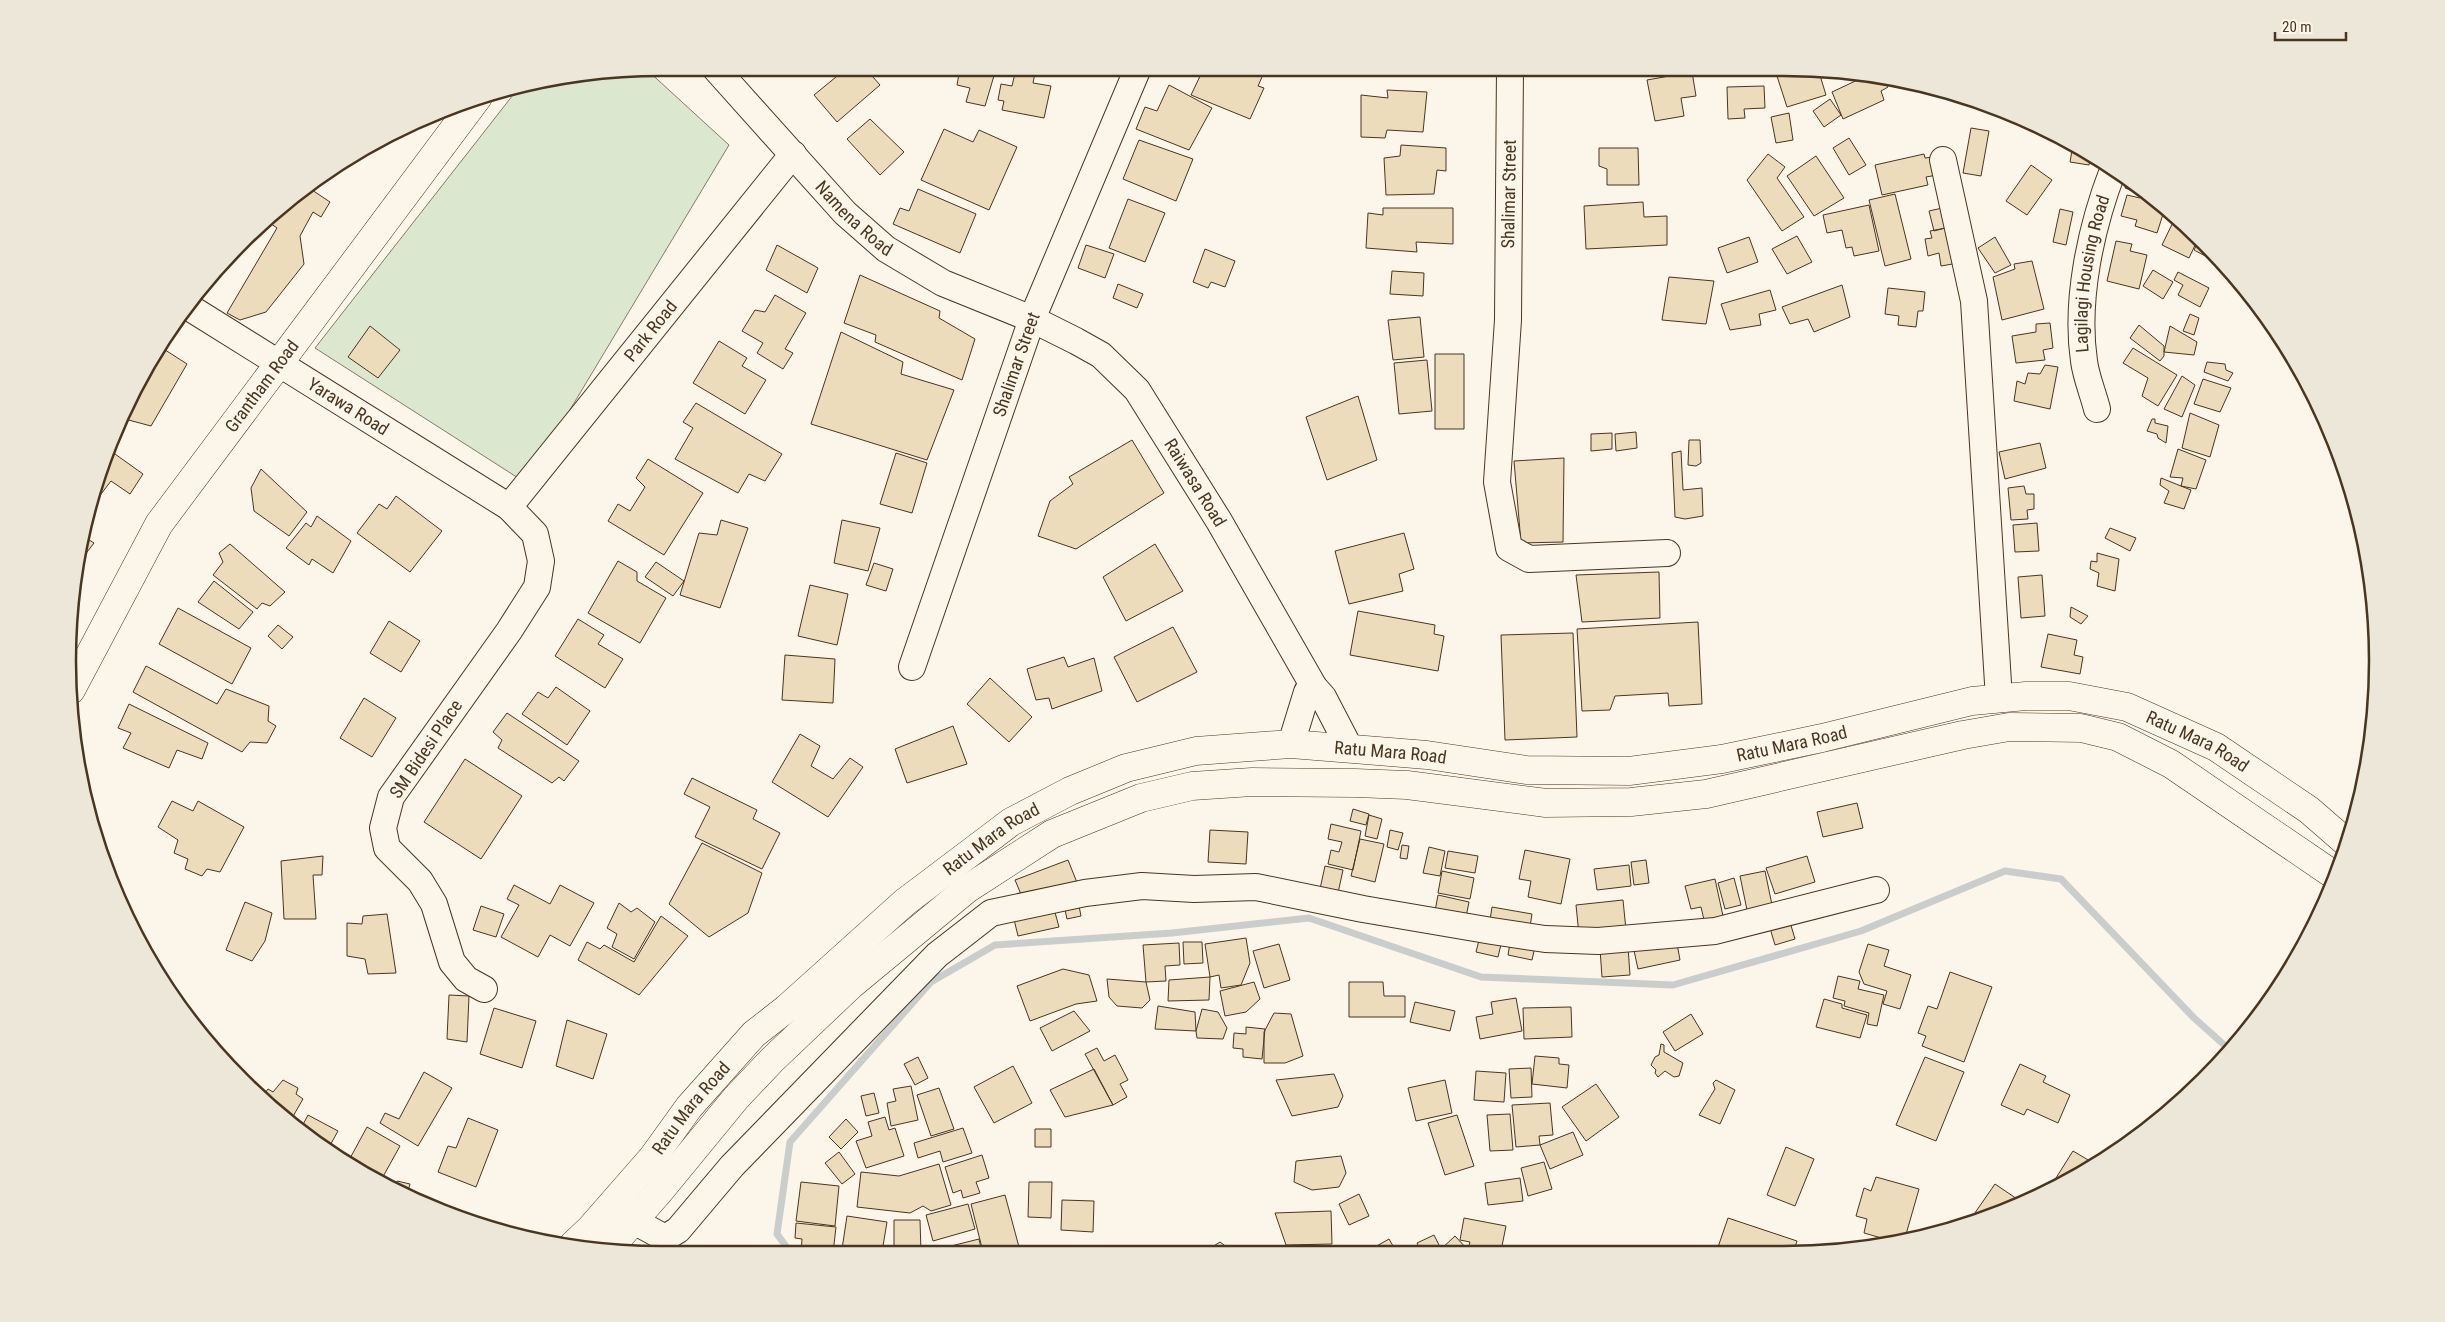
<svg xmlns="http://www.w3.org/2000/svg" width="2445" height="1322" viewBox="0 0 2445 1322" font-family="'Roboto Condensed',sans-serif">
	<style>
		.green { fill: #dce7d0; stroke: #887966 }
		.lines { fill: none; stroke-linecap: round; stroke-linejoin: round }
		.stream { stroke: #c9cecd; stroke-width: 7 }
		.building { fill: #ecdcbc; stroke: #4a3520 }
		.minor-casing { stroke: #4a3520; stroke-width: 28 }
		.major-casing { stroke: #4a3520; stroke-width: 29 }
		.highway-casing { stroke: #4a3520; stroke-width: 29 }
		.minor { stroke: #fbf6e9; stroke-width: 26 }
		.major { stroke: #fbf6e9; stroke-width: 28 }
		.highway { stroke: #fbf6e9; stroke-width: 28 }
		.labels { text-anchor: middle; stroke-width: 4; stroke-linejoin: round; paint-order: stroke }
		.street-label { font-size: 18px; fill: #4a3520; stroke: #fbf6e9 }
		.rim { fill: none; stroke: #4a3520; stroke-width: 2.5 }
	</style>
	<rect width="100%" height="100%" fill="#fbf6e9"/>
	<path class="green" d="M646 69 729 145 526 483 315 348 520 86 546 79Z"/>
	<g class="lines">
		<path class="stream" d="M791 1253 777 1234 790 1142 931 982 995 945 1172 933 1309 918 1481 977 1673 985 1861 931 2005 871 2061 879 2194 1018 2231 1051"/>
	</g>
	<path class="building" d="M847 68H865L880 85 837 122 814 95Z
		M960 68 996 69 985 106 966 102 970 88 957 85Z
		M1204 68H1266L1258 86 1264 88 1250 119 1191 95Z
		M1414 68H1450L1414 73Z
		M1016 69 1035 73 1033 83 1051 86 1044 118 1002 110 1004 101 998 100 1001 84 1012 86Z
		M1780 69H1818L1826 95 1787 107 1775 70Z
		M1692 72 1696 96 1681 98 1684 116 1655 121 1647 80Z
		M1866 76 1883 79 1888 87 1881 91 1884 100 1843 119 1832 92Z
		M1169 85 1212 108 1189 150 1136 129 1145 107 1157 111Z
		M1764 86 1765 108 1744 109 1745 118 1728 119 1727 87Z
		M1926 86 1938 88 1960 96 1955 101Z
		M1387 90 1427 92 1423 132 1387 130 1385 138 1361 137V95L1388 98Z
		M1830 99 1841 115 1824 127 1813 111Z
		M1789 113 1793 140 1776 143 1771 117Z
		M870 119 904 152 880 175 847 139Z
		M1971 128 1989 131 1981 176 1963 173Z
		M944 129 973 142 979 130 1017 147 989 210 921 180Z
		M1849 138 1866 165 1849 175 1833 148Z
		M1139 140 1193 159 1176 201 1123 179Z
		M1401 145 1446 148V171L1437 170 1434 194 1386 195 1384 158 1400 156Z
		M2073 145 2091 156 2089 165 2070 162Z
		M1599 148H1638L1639 185H1607V169L1599 166Z
		M1768 154 1785 167 1777 178 1804 217 1782 231 1747 180Z
		M1924 154 1925 158 1933 157 1937 175 1926 177 1928 185 1882 195 1875 165Z
		M1816 156 1844 198 1814 216 1787 176Z
		M2031 165 2052 180 2027 215 2006 201Z
		M2128 179 2146 190 2148 192 2146 196 2125 188Z
		M306 186 330 202 321 217 313 212 300 236 304 264 266 312 240 320 227 313 277 228 267 221Z
		M918 189 976 214 960 253 893 224 900 208 909 211Z
		M1895 194 1911 259 1885 266 1869 200Z
		M2127 195 2140 198 2141 195 2155 200 2165 208 2157 233 2135 226 2137 220 2121 216Z
		M1128 199 1165 213 1145 262 1109 248Z
		M1643 202 1644 217 1667 216V245L1586 249 1584 206Z
		M1869 205 1879 251 1854 256 1852 247 1846 248 1842 230 1827 233 1823 215Z
		M1951 206 1956 225 1934 231 1929 211Z
		M1383 208H1453V244L1416 242 1417 252 1366 248 1368 213 1383 215Z
		M2060 209 2073 212 2066 245 2053 242Z
		M2175 218 2198 239 2189 258 2162 245Z
		M1951 227 1964 262 1941 266 1939 253 1928 256 1925 239 1932 238 1930 231Z
		M1797 236 1812 262 1787 274 1772 249Z
		M1749 237 1758 262 1727 273 1718 248Z
		M1995 237 2011 265 1995 273 1978 248Z
		M2199 240 2212 252 2209 258 2194 250Z
		M2116 241 2132 244 2130 251 2147 255 2139 289 2107 281Z
		M777 245 818 268 807 293 766 270Z
		M1086 245 1114 254 1105 278 1078 268Z
		M1205 249 1235 261 1225 287 1211 282 1208 288 1193 282Z
		M2032 261 2044 309 2002 320 1993 277 2015 269 2014 264Z
		M2153 270 2173 282 2163 299 2143 286Z
		M1392 271 1424 273 1423 296 1390 294Z
		M2178 272 2209 288 2200 307 2178 295 2183 285 2174 280Z
		M860 275 940 311 939 318 975 339 962 380 875 342 876 335 844 323Z
		M1669 277 1714 281 1706 324 1662 320Z
		M1118 284 1143 294 1137 308 1113 298Z
		M1842 285 1850 317 1814 332 1808 319 1790 324 1782 307Z
		M1888 288 1925 292 1923 311H1918L1916 327 1898 325 1899 316 1885 314Z
		M1770 290 1776 310 1759 314 1761 325 1730 330 1721 304Z
		M775 295 806 313 785 349 793 353 783 369 757 353 763 343 742 331 755 310 765 312Z
		M2190 314 2199 318 2194 335 2183 331Z
		M1420 317 1424 357 1393 360 1388 320Z
		M2050 323 2053 348 2043 350 2045 360 2016 363 2012 336 2036 332V324Z
		M2139 325 2164 346V356L2160 361 2130 338Z
		M370 326 400 350 378 378 348 357Z
		M2170 326 2197 342 2194 355 2164 352Z
		M841 332 903 362 901 374 954 390 927 460 811 424Z
		M719 341 747 358 742 366 766 380 745 414 693 383Z
		M159 346 187 364 151 426 121 418Z
		M2133 348 2177 375 2158 406 2142 396 2148 378 2123 363Z
		M1435 354H1464V429H1435Z
		M1427 360 1432 411 1399 414 1394 363Z
		M2207 362 2225 364 2226 370 2233 373 2228 381 2204 372Z
		M2045 365 2058 367 2050 409 2014 401 2017 381 2025 384 2028 373 2040 374Z
		M2182 376 2195 385 2182 417 2164 409Z
		M2203 379 2231 388 2220 412 2194 404Z
		M1358 396 1377 460 1327 480 1306 417Z
		M696 403 782 454 765 481 749 474 738 493 675 459 693 428 683 422Z
		M2190 413 2219 425 2210 457 2182 448Z
		M2152 419H2155V423L2168 426 2166 443 2158 438 2157 434 2147 431Z
		M1636 432 1637 448 1616 451 1615 434Z
		M1612 433V449L1591 451V434Z
		M1132 440 1164 493 1076 549 1038 536 1050 501 1073 484 1069 477Z
		M1689 440H1700L1701 463 1696 466 1688 465Z
		M2040 443 2046 468 2005 479 1999 452Z
		M108 449 143 474 130 494 111 481 95 502 91 499Z
		M2178 449 2206 460 2196 489 2181 486 2183 478 2170 477Z
		M1681 451 1683 490 1702 488 1703 516 1685 519 1675 517 1672 453Z
		M896 453 927 463 912 513 880 504Z
		M1564 458 1563 542 1521 543 1514 461Z
		M648 459 703 493 664 555 608 521 618 504 630 511 645 487 636 478Z
		M261 469 307 512 289 536 254 511 251 488Z
		M2161 478 2191 490 2184 509 2164 503 2169 491 2160 485Z
		M2024 486 2026 494H2034V509L2027 510 2028 519 2011 520 2008 488Z
		M396 496 442 531 410 572 357 533 379 504 387 509Z
		M317 516 351 541 333 573 312 559 309 565 286 548 306 523 311 527Z
		M721 520 748 528 720 608 680 595 699 533 717 535Z
		M842 520 880 528 868 571 834 563Z
		M2037 523 2039 551 2015 552 2013 525Z
		M2110 528 2136 538 2130 551 2105 538Z
		M1404 533 1414 569 1399 574 1403 591 1349 604 1335 551Z
		M83 536 94 543 81 560 79 559Z
		M230 544 285 592 270 606 262 603 257 609 213 575 223 562 219 553Z
		M1155 544 1183 591 1126 621 1103 577Z
		M2097 553 2119 559 2115 591 2097 586 2099 573 2090 569 2091 561 2097 562Z
		M618 561 637 572V581L666 598 640 643 588 613Z
		M656 562 684 581 673 596 645 577Z
		M874 563 893 569 886 591 866 585Z
		M1659 572 1660 618 1582 622 1576 575Z
		M2042 575 2045 616 2021 618 2018 577Z
		M214 581 253 612 239 629 198 602Z
		M810 585 848 594 837 645 798 636Z
		M2071 607 2088 616 2081 624 2070 617Z
		M178 608 251 648 232 684 159 644Z
		M1358 611 1435 625 1434 634 1444 636 1438 671 1350 655Z
		M578 619 604 635 598 644 623 659 605 688 555 656Z
		M389 621 420 641 401 672 370 653Z
		M1698 622 1702 704 1669 706 1668 693 1615 696 1610 710 1582 711 1577 629Z
		M278 625 293 637 282 649 268 636Z
		M1173 627 1197 672 1137 702 1114 657Z
		M1573 633 1577 737 1505 740 1501 635Z
		M2048 634 2077 640 2074 655 2083 657 2080 674 2041 667Z
		M785 655 835 659 833 703 782 700Z
		M1064 657 1068 667 1094 658 1102 691 1052 709 1049 698 1036 700 1027 669Z
		M146 666 217 704 226 689 269 706 268 721 276 726 267 743 250 742 242 752 133 692Z
		M990 678 1032 717 1009 742 967 704Z
		M556 687 590 711 567 745 522 714 538 692 548 698Z
		M364 698 396 718 372 757 340 738Z
		M129 704 208 743 202 759 177 750 169 768 123 748 131 733 118 728Z
		M507 713 579 761 564 781 559 777 552 783 498 748 502 740 493 732Z
		M953 726 967 764 907 783 895 749Z
		M800 734 820 746 811 766 833 779 850 758 863 767 828 817 772 782Z
		M465 759 522 796 481 859 424 822Z
		M692 778 757 810 753 819 780 833 762 869 695 837 710 807 684 794Z
		M172 801 193 811 198 801 244 827 220 872 207 869 202 876 185 869 188 859 174 853 178 840 158 827Z
		M1857 803 1863 828 1823 837 1817 812Z
		M1353 809 1369 814 1366 825 1350 821Z
		M1369 815 1382 819 1377 839 1365 836Z
		M1331 824 1361 831 1353 870 1328 864 1331 850 1339 852 1342 842 1328 839Z
		M1210 830 1248 832 1246 864 1208 862Z
		M1390 830 1403 833 1398 850 1387 847Z
		M1360 839 1384 844 1375 882 1351 876Z
		M702 843 762 873 748 913 709 937 669 904Z
		M1402 845 1409 846 1407 859 1400 858Z
		M1429 847 1445 851 1440 876 1423 873Z
		M1525 850 1570 859 1561 904 1528 897 1531 881 1519 879Z
		M1448 851 1478 856 1475 873 1445 868Z
		M323 856 322 875H313L316 919H284L281 861Z
		M1807 856 1815 882 1775 894 1766 868Z
		M1068 860 1078 885 1023 899 1015 880Z
		M1646 860 1649 883 1634 885 1631 862Z
		M1629 865 1631 886 1597 890 1594 869Z
		M1325 866 1343 870 1338 893 1320 889Z
		M1442 871 1474 878 1470 899 1438 893Z
		M1765 871 1772 905 1747 910 1740 876Z
		M1734 878 1741 905 1725 909 1718 883Z
		M1715 879 1723 916 1704 920 1701 907 1691 909 1685 886Z
		M514 885 550 904 560 885 594 903 570 946 550 935 538 957 501 937 519 905 507 899Z
		M1438 895 1469 902 1466 917 1435 911Z
		M1623 900 1626 930 1579 935 1576 905Z
		M1078 901 1081 916 1067 919 1064 905Z
		M245 902 272 913 265 941 252 961 226 950Z
		M619 903 631 912 637 908 655 922 634 959 612 947 617 934 607 928Z
		M1053 905 1059 927 1018 936 1013 915Z
		M481 906 504 914 496 937 473 930Z
		M1492 907 1532 914 1529 933 1489 927Z
		M1787 912 1795 939 1775 945 1767 918Z
		M387 914 396 973 368 974 365 959 347 956V923L362 924 363 916Z
		M661 916 688 936 639 995 578 960 587 942 600 949 604 945 634 962Z
		M1481 932 1503 936 1498 957 1476 952Z
		M1511 937 1536 942 1532 960 1508 955Z
		M1246 938 1250 963 1241 985 1221 988 1219 975 1210 977 1205 944Z
		M1676 938 1680 960 1638 969 1633 946Z
		M1183 942H1202L1203 963 1184 964Z
		M1179 943 1180 965 1165 966 1166 981 1146 982 1143 945Z
		M1279 944 1290 980 1264 988 1253 951Z
		M1868 944 1889 950 1884 966 1911 975 1900 1009 1883 1004 1887 991 1864 984 1859 972Z
		M1628 947 1630 975 1602 977 1600 949Z
		M1063 969 1089 975 1097 1001 1076 1004 1030 1021 1017 986Z
		M1950 972 1992 987 1964 1062 1922 1046 1926 1036 1918 1033 1928 1006 1937 1009Z
		M1838 976 1860 981 1858 989 1884 995 1877 1026 1867 1024 1869 1013 1844 1006 1845 1001 1833 998Z
		M1210 977 1209 1000 1168 1001 1169 980Z
		M1107 979 1146 982 1150 1000 1142 1008 1117 1006 1109 997Z
		M1254 982 1260 999 1246 1012 1225 1016 1220 991Z
		M1349 982H1383L1384 996H1405V1017H1349Z
		M449 995 469 996 467 1042 447 1039Z
		M1516 998 1522 1031 1480 1039 1476 1017 1493 1014 1491 1002Z
		M1824 999 1842 1004V1008L1867 1015 1860 1038 1816 1027Z
		M1415 1002 1455 1011 1450 1031 1410 1022Z
		M1158 1006 1195 1012 1196 1031 1155 1029Z
		M1571 1007 1572 1037 1524 1039 1523 1008Z
		M494 1008 536 1021 522 1068 480 1054Z
		M1202 1009 1218 1012 1227 1028 1223 1039 1197 1038 1196 1031Z
		M1074 1011 1090 1031 1052 1051 1040 1028Z
		M1274 1013 1291 1014 1303 1056 1285 1063H1264V1032Z
		M1691 1014 1703 1034 1675 1051 1663 1032Z
		M567 1020 607 1034 593 1079 556 1066Z
		M1246 1027 1265 1029 1262 1059 1243 1057V1049L1233 1048 1234 1033 1246 1034Z
		M1661 1044 1664 1045V1052L1683 1063 1679 1076 1674 1077 1665 1071 1658 1077 1655 1073 1656 1070 1651 1065 1655 1057 1659 1055Z
		M1097 1048 1104 1061 1115 1055 1128 1080 1120 1084 1127 1097 1113 1105 1085 1054Z
		M1535 1056 1559 1058V1064L1569 1065 1567 1088 1532 1084Z
		M918 1057 928 1078 915 1085 904 1064Z
		M1925 1057 1964 1072 1936 1141 1896 1125Z
		M2020 1064 2046 1076 2043 1082 2070 1095 2058 1123 2027 1109 2024 1115 2001 1105Z
		M1013 1066 1032 1103 994 1123 974 1087Z
		M1531 1068 1532 1097 1511 1098 1509 1069Z
		M1094 1069 1113 1105 1065 1117 1050 1090Z
		M1476 1071 1506 1073 1504 1102 1474 1100Z
		M424 1072 452 1088 418 1146 380 1123 385 1113 399 1119Z
		M1334 1074 1343 1096 1338 1107 1292 1116 1276 1080Z
		M283 1080 298 1088 296 1094 303 1099 292 1118 296 1122 293 1126 261 1098 268 1089 273 1092Z
		M1445 1080 1452 1113 1416 1121 1408 1088Z
		M1716 1080 1735 1090 1720 1124 1699 1115 1715 1089 1713 1083Z
		M1596 1084 1619 1117 1586 1141 1562 1107Z
		M911 1086 918 1120 891 1126 887 1103 896 1101 893 1089Z
		M939 1088 954 1129 931 1136 917 1095Z
		M874 1093 879 1113 866 1116 861 1096Z
		M1550 1103 1553 1135 1539 1136 1540 1145 1516 1147 1512 1105Z
		M1510 1114 1513 1150 1490 1151 1487 1115Z
		M308 1115 338 1131 328 1149 299 1132Z
		M1457 1115 1474 1166 1445 1175 1428 1123Z
		M885 1117 889 1130 895 1128 904 1156 866 1168 856 1141 872 1136 868 1122Z
		M468 1118 498 1130 476 1187 438 1172 448 1146 456 1148Z
		M846 1119 858 1132 841 1149 829 1137Z
		M367 1127 400 1146 380 1182 348 1162Z
		M963 1128 972 1153 943 1162 940 1151 918 1158 914 1143Z
		M1035 1129H1051V1147H1035Z
		M1573 1132 1583 1155 1550 1169 1540 1145Z
		M1786 1147 1814 1159 1795 1206 1767 1195Z
		M2073 1151 2095 1164 2049 1189Z
		M839 1152 855 1174 842 1184 825 1163Z
		M982 1155 989 1178 976 1182 980 1193 963 1198 961 1190 953 1193 945 1167Z
		M1341 1156 1346 1173 1339 1187 1312 1190 1294 1182 1296 1161Z
		M1544 1162 1552 1189 1528 1196 1521 1168Z
		M939 1164 951 1205 931 1211 923 1206 910 1213 857 1207 861 1172 899 1176Z
		M1876 1177 1919 1189 1905 1238 1892 1241 1864 1233 1867 1219 1856 1216 1864 1188 1871 1191Z
		M1520 1178 1523 1201 1488 1205 1485 1183Z
		M397 1181 410 1184 407 1195 428 1199 427 1204 391 1189Z
		M801 1182 839 1186 835 1226 796 1221Z
		M1029 1182H1052L1051 1218 1028 1217Z
		M1995 1184 2023 1203 2011 1209 1970 1220Z
		M1359 1194 1369 1216 1349 1225 1339 1204Z
		M1005 1195 1019 1247 999 1252H983L971 1204Z
		M1062 1200 1094 1201 1093 1232 1061 1230Z
		M968 1204 975 1229 933 1241 926 1215Z
		M1331 1211 1332 1244 1286 1245 1275 1213Z
		M847 1216 887 1222 882 1252 842 1249Z
		M1464 1218 1506 1226 1501 1251 1468 1249 1470 1242 1460 1240Z
		M1728 1218 1797 1241 1794 1250H1717Z
		M894 1220H920L921 1252H894Z
		M796 1223 836 1227 833 1253H801L802 1239 795 1238Z
		M1434 1235 1441 1249 1421 1251 1417 1243Z
		M1455 1236 1469 1251H1439Z
		M979 1239 982 1252H953L951 1246Z
		M1389 1239 1396 1251H1368Z
		M1220 1242 1232 1251H1206Z"/>
	<g class="lines">
		<defs>
			<g id="minor">
				<path id="s1" d="M715 68 845 213 886 249 943 283 1032 319 1076 341 1101 355 1137 390 1219 521 1314 687 1323 697 1349 747"/>
				<path d="M1510 68 1508 320 1497 482 1509 548 1529 559 1667 553"/>
				<path d="M1943 160 1974 301 1999 699"/>
				<path id="s2" d="M187 306 509 507 535 534 541 561 537 587 509 631 391 797 383 828 387 848 420 881 434 904 452 962 466 979 484 989"/>
				<path id="s3" d="M2097 409C2093 393 2086 377 2084 361 2075 300 2091 227 2113 170"/>
				<path id="s4" d="M509 507 793 154"/>
				<path id="s5" d="M912 667 1032 319 1138 68"/>
				<path d="M1291 744 1307 692 1314 687"/>
				<path d="M634 1221 665 1238 678 1230 732 1166 937 955 991 913 1085 893 1142 886 1194 889 1256 887 1363 909 1492 931 1545 939 1598 941 1715 931 1876 890"/>
			</g>
			<g id="major">
				<path id="s6" d="M71 690 159 524 478 97"/>
			</g>
			<g id="highway">
				<path id="s7" d="M573 1245 590 1229 653 1157 689 1107 754 1034 786 1009 905 902 1011 822 1070 791 1126 768 1196 751 1291 744 1427 755 1526 770 1629 771 1722 759 1822 738 1972 701 2026 696H2069L2127 707 2216 747 2309 810 2347 843"/>
				<path d="M607 1251 658 1193 736 1098 772 1060 851 985 967 889 1052 834 1141 798 1192 786 1252 782 1355 783 1407 785 1546 803 1631 802 1706 794 1963 735 2009 727 2081 728 2118 737 2171 764 2334 875"/>
			</g>
		</defs>
		<use href="#minor" class="minor-casing"/>
		<use href="#major" class="major-casing"/>
		<use href="#highway" class="highway-casing"/>
		<use href="#minor" class="minor"/>
		<use href="#major" class="major"/>
		<use href="#highway" class="highway"/>
	</g>
	<g class="labels">
		<g class="street-label">
			<text transform="translate(1509 194) rotate(-89)" y="6">Shalimar Street</text>
			<text dy="6" stroke="none"><textPath href="#s1" startOffset="205">Namena Road</textPath></text>
			<text dy="6" stroke="none"><textPath href="#s3" startOffset="138">Lagilagi Housing Road</textPath></text>
			<text dy="6" stroke="none"><textPath href="#s4" startOffset="226">Park Road</textPath></text>
			<text dy="6" stroke="none"><textPath href="#s5" startOffset="320">Shalimar Street</textPath></text>
			<text dy="6" stroke="none"><textPath href="#s6" startOffset="360">Grantham Road</textPath></text>
			<text dy="6" stroke="none"><textPath href="#s2" startOffset="190">Yarawa Road</textPath></text>
			<text dy="6" stroke="none"><textPath href="#s1" startOffset="649">Raiwasa Road</textPath></text>
			<text dy="6" stroke="none"><textPath href="#s7" startOffset="1831">Ratu Mara Road</textPath></text>
			<text dy="6" stroke="none"><textPath href="#s7" startOffset="1411">Ratu Mara Road</textPath></text>
			<text transform="translate(426 749) rotate(-56)" y="6">SM Bidesi Place</text>
			<text dy="6" stroke="none"><textPath href="#s7" startOffset="1006">Ratu Mara Road</textPath></text>
			<text dy="6" stroke="none"><textPath href="#s7" startOffset="586">Ratu Mara Road</textPath></text>
			<text dy="6" stroke="none"><textPath href="#s7" startOffset="181">Ratu Mara Road</textPath></text>
		</g>
	</g>
	<path d="M0 0H2445V1322H0ZM661 76H1784A585 585 0 0 1 2369 661V661A585 585 0 0 1 1784 1246H661A585 585 0 0 1 76 661V661A585 585 0 0 1 661 76Z" fill="#ede7d9" fill-rule="evenodd"/>
	<path class="rim" d="M661 76H1784A585 585 0 0 1 2369 661V661A585 585 0 0 1 1784 1246H661A585 585 0 0 1 76 661V661A585 585 0 0 1 661 76Z"/>
	<path d="M2275 32v8h71v-8" fill="none" stroke="#4a3520" stroke-width="2.5"/>
	<text x="2282" y="32" font-size="15" fill="#4a3520" stroke="#fbf6e9" stroke-width="4" paint-order="stroke">20 m</text>
</svg>
